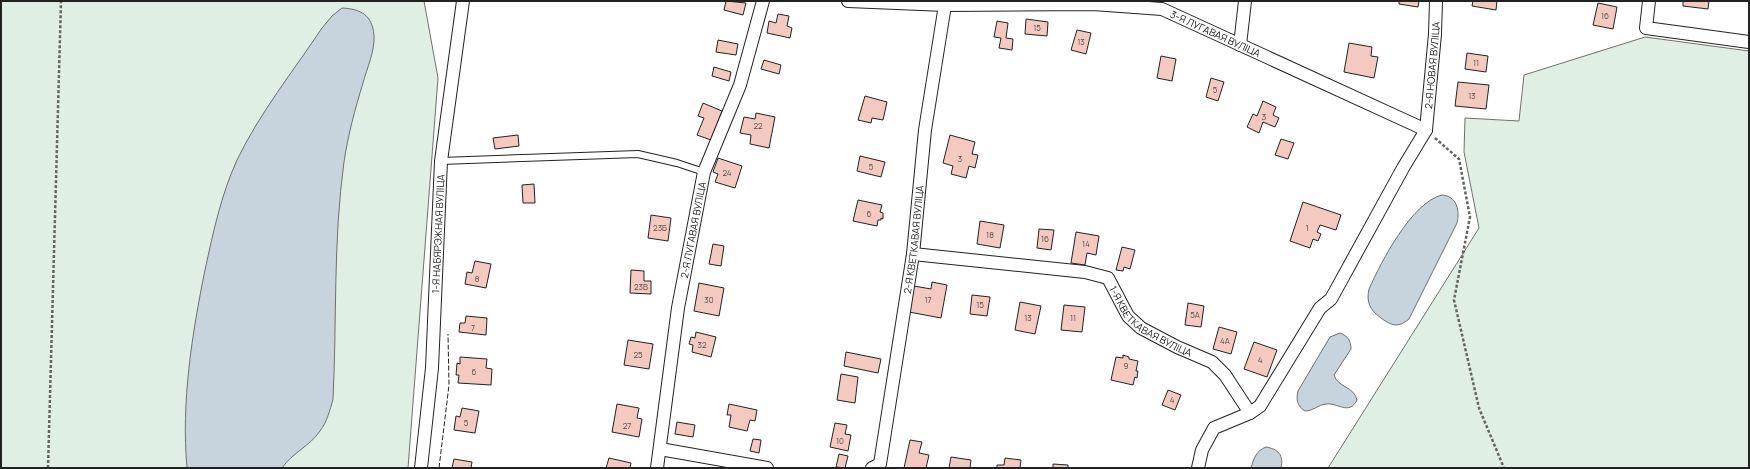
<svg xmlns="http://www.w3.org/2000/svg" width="1750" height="469" viewBox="0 0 1750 469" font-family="Manrope,sans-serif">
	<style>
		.green { fill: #e0efe3; stroke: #6f6f6f }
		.water { fill: #c7d3dd; stroke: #6f6f6f }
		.building { fill: #f3c9c0; stroke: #222 }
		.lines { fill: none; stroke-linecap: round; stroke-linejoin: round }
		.lane-casing { stroke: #222; stroke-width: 8 }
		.street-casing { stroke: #222; stroke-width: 14 }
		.path { stroke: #646464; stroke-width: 2.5; stroke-dasharray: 3 2; stroke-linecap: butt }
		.lane { stroke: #fff; stroke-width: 6 }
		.street { stroke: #fff; stroke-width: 12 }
		.fence { stroke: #222; stroke-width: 1; stroke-dasharray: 5 2; stroke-linecap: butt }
		.labels { text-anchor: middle; stroke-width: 3; stroke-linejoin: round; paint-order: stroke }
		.number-label { font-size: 8px; fill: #564c4a }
		.street-label { font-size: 10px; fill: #222; stroke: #fff }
	</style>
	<rect width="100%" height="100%" fill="#fff"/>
	<path class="green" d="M1 1H424L438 78 408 468H1Z
		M1645 37 1749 51V468H1328L1479 228 1464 152 1465 118 1519 121 1524 75Z"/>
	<path class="water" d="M342 8C361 9 372 15 374 35 375 51 367 68 363 83 355 109 348 135 344 162 333 241 337 320 333 399 330 410 327 422 320 431 310 446 292 453 282 468H187C181 403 192 334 205 270 213 233 221 195 237 160 259 114 294 70 322 28L332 16Z
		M1442 195C1457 196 1460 211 1457 223L1409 319C1398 328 1392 326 1381 318 1370 310 1366 302 1369 289 1381 262 1412 202 1442 195Z
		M1340 333C1348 336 1351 341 1351 349L1334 375C1338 388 1354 386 1357 400 1349 416 1337 402 1326 404 1318 405 1313 411 1305 411 1297 406 1296 400 1298 391L1330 337Z
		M1266 447C1278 449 1284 455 1281 468H1251C1254 458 1256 451 1266 447Z"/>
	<path class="building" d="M726 1 746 3 743 15 724 10Z
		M1399 1H1419L1418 7 1399 4Z
		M1473 1H1497L1496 10 1472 6Z
		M1683 1H1709L1708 9 1683 6Z
		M1598 3 1617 7 1613 29 1593 25Z
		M778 14 789 16 787 26 792 28 790 38 767 33 769 21 776 23Z
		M1026 19 1048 22 1047 36 1025 34Z
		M997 21 1008 23 1006 38 1013 39 1012 50 999 48 1001 38 994 37Z
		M1077 30 1091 33 1086 54 1071 50Z
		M718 40 738 44 736 55 716 52Z
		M1349 43 1372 47 1371 56 1378 57 1374 78 1344 72Z
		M1467 53 1488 56 1486 72 1465 69Z
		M1161 56 1176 59 1172 81 1157 78Z
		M764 60 781 65 779 74 761 69Z
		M714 67 731 72 729 81 712 76Z
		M1211 78 1224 82 1218 101 1206 97Z
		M1458 82 1489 85 1486 109 1455 106Z
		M865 96 887 102 883 120 872 118 871 123 858 120Z
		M1263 101 1276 107 1273 115 1279 118 1275 127 1263 122 1259 133 1247 127 1253 114 1257 116Z
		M703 103 722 111 711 140 697 135 704 118 698 116Z
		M756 113 775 117 769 148 750 144 751 135 740 133 744 117 755 119Z
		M518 135 519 146 495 149 493 138Z
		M950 135 975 142 972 154 978 155 975 168 969 166 966 178 951 174 953 166 943 163Z
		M1281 139 1294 143 1288 159 1275 155Z
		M860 156 885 162 881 177 857 171Z
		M718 158 742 166 735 188 715 182 718 174 713 172Z
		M534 184 535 203H523L522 185Z
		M858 200 882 205 880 212 883 213V219L881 218V220H878L877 226 853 221Z
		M1303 202 1341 215 1336 230 1320 225 1317 232 1321 234 1318 241 1313 239 1310 248 1290 241Z
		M651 215 671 218 668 241 648 238Z
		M980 221 1004 225 1000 248 977 244Z
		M1039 229 1054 230 1051 250 1037 248Z
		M1076 232 1099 236 1096 255 1087 253 1085 265 1071 263Z
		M713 244 724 246 721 266 709 264Z
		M1122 247 1135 250 1130 269 1124 267 1123 271 1116 270Z
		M475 261 491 264 486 288 465 284 467 272 472 273Z
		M631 270 644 271V281H651V294L630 293Z
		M932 282 947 285 941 318 909 312 914 286 931 289Z
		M699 283 724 288 719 316 694 311Z
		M972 295 990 297 987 316 970 314Z
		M1020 302 1041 306 1035 334 1015 330Z
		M1188 303 1204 306 1201 327 1185 325Z
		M1064 305 1085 307 1082 332 1061 330Z
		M466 316 487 318 486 335 459 332 460 323H465Z
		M1219 327 1237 332 1231 354 1213 349Z
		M696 332 716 337 711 357 692 352 693 345 689 344 691 337 695 338Z
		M628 340 653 344 649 369 624 365Z
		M1254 342 1277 350 1267 377 1244 369Z
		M846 352 881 359 878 373 844 366Z
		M1123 355 1129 357V359L1138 361 1136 371H1138L1137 378 1135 377 1133 385 1111 380 1116 357 1123 358Z
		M460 357 487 359 486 368 492 369 491 385 458 383 459 375H456L457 363 460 364Z
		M841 374 858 377 855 403 837 400Z
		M1168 390 1181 395 1175 410 1162 405Z
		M617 404 639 408 637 418 642 419 639 437 612 432Z
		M729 404 757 410 755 421 750 420 747 431 729 427 731 415H727Z
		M462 408 479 411 475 433 454 430 456 416 460 417Z
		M677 422 695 425 693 437 675 434Z
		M835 423 847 425 845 434 851 435 848 451 830 447Z
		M753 439 761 440 759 453 750 451Z
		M910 440 922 442 919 453 929 455 926 468H904Z
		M839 454 848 456 845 468 836 467Z
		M951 457 971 460 970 468H949Z
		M609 458 631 463 630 468H606Z
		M1005 458 1021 460 1020 468H997V465H1004Z
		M454 459 472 462 471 468H452Z
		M1053 464 1068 465V468H1053Z"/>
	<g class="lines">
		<defs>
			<path id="lane" d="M441 161 638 154 677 163 704 172"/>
			<g id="street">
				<path id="s1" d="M848 1 945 5 1093 4 1162 9 1426 130 1403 168 1331 299 1320 308 1260 406 1250 413 1214 428 1202 450 1198 468"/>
				<path d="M1649 1 1646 28 1749 42"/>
				<path d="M1240 45 1245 1"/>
				<path id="s2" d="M1426 130 1435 34 1436 1"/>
				<path id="s3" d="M913 254 1085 272 1108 278 1128 316 1141 328 1177 347 1212 362 1225 375 1250 413"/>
				<path d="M660 449 767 468"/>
				<path id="s4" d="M421 468 432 368 441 161 463 1"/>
				<path id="s5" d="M657 468 678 308 704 172 740 85 763 1"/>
				<path id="s6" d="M872 468 880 464 913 254 925 130 945 5"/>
			</g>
		</defs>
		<use href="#lane" class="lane-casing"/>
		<use href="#street" class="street-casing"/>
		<path class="path" d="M1435 138 1459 159 1470 217 1454 300 1479 408 1504 468
			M48 468 61 1"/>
		<use href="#lane" class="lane"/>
		<use href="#street" class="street"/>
		<path class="fence" d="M439 468 449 385 448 334"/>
	</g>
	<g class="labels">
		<g class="number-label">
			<text x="1605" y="19">16</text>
			<text x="1037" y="31">15</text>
			<text x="1081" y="45">13</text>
			<text x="1476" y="66">11</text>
			<text x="1215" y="93">5</text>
			<text x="1472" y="99">13</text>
			<text x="1264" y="120">3</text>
			<text x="758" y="129">22</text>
			<text x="960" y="162">3</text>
			<text x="871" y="170">5</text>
			<text x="727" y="176">24</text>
			<text x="869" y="217">6</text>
			<text x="660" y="231">23Б</text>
			<text x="1307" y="231">1</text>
			<text x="990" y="238">18</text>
			<text x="1045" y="242">16</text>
			<text x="1086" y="247">14</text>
			<text x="477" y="282">8</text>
			<text x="641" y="290">23В</text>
			<text x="709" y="303">30</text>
			<text x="928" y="303">17</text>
			<text x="980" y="308">15</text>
			<text x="1195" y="318">5А</text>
			<text x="1028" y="321">13</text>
			<text x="1073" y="321">11</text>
			<text x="473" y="331">7</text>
			<text x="1225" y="344">4А</text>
			<text x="702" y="348">32</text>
			<text x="638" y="358">25</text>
			<text x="1260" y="363">4</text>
			<text x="1126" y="369">9</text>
			<text x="474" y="375">6</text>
			<text x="1172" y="403">4</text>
			<text x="466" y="426">5</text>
			<text x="627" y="429">27</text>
			<text x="840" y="444">10</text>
		</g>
		<g class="street-label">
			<text dy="4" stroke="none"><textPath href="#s1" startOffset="373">3-Я ЛУГАВАЯ ВУЛІЦА</textPath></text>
			<text dy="4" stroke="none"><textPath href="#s2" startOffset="65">2-Я НОВАЯ ВУЛІЦА</textPath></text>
			<text dy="4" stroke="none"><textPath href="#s5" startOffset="241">2-Я ЛУГАВАЯ ВУЛІЦА</textPath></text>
			<text dy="4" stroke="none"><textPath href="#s4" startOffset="235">1-Я НАБЯРЭЖНАЯ ВУЛІЦА</textPath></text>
			<text dy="4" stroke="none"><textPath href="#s6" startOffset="236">2-Я КВЕТКАВАЯ ВУЛІЦА</textPath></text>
			<text dy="4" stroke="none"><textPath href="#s3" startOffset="260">1-Я КВЕТКАВАЯ ВУЛІЦА</textPath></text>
		</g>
	</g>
	<rect width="1750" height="469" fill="none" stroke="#222222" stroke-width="4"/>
</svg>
